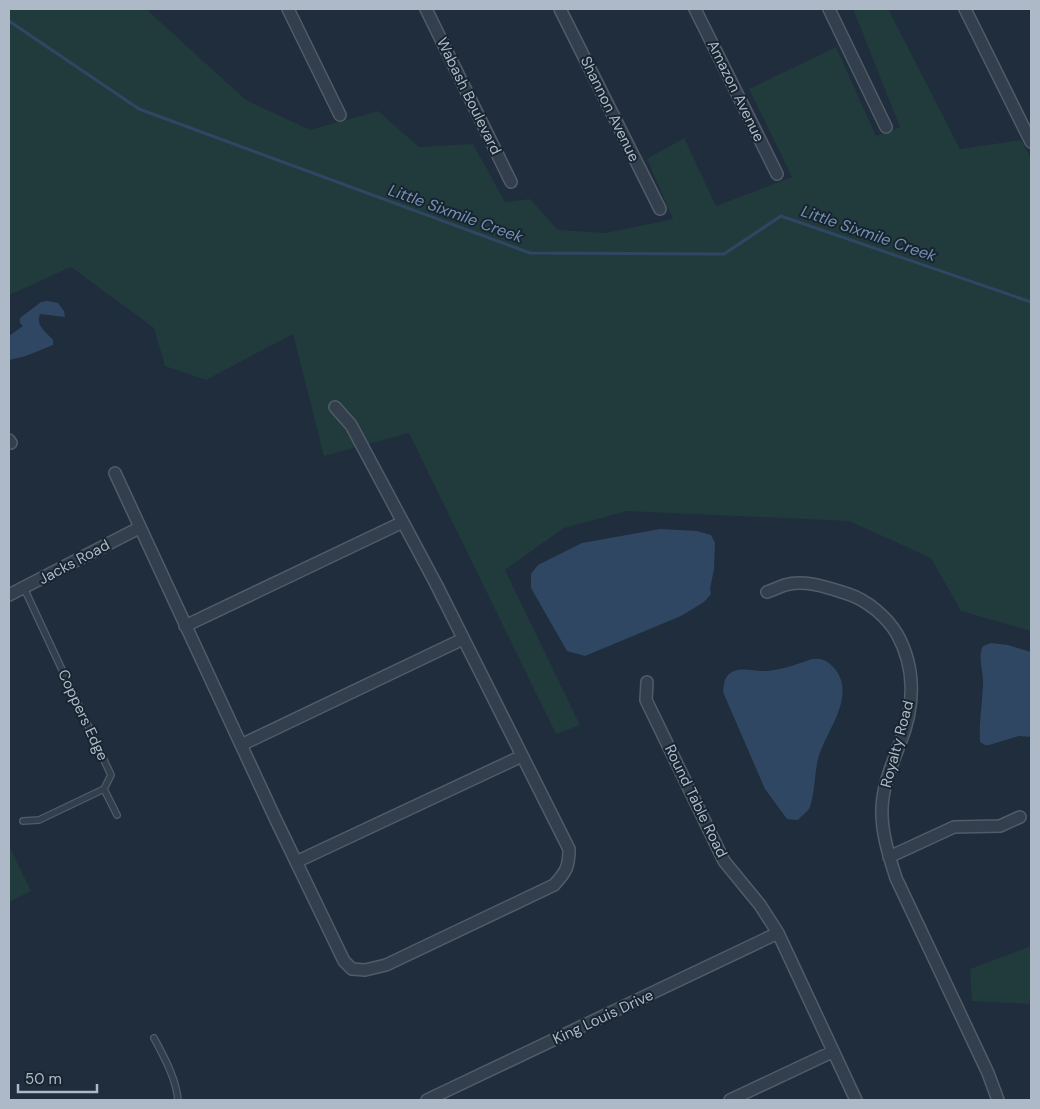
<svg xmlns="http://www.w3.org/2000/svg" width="1040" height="1109" viewBox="0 0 1040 1109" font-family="'DM Sans',sans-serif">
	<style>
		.green { fill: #213b3d }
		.water { fill: #2f4763 }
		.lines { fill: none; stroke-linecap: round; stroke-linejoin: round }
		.stream { stroke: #2f4763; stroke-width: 3 }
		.lane-casing { stroke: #515c69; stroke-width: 8 }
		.street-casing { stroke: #515c69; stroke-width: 14 }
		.lane { stroke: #333f4c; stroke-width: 5.5 }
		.street { stroke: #333f4c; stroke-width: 11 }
		.labels { text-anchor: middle; stroke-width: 4; stroke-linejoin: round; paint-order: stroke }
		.street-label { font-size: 15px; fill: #aeb9c8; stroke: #182430 }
		.water-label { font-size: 16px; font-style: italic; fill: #7392b3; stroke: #182430 }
	</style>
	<rect width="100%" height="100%" fill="#1f2d3c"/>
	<path class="green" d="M9 9H146L246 100 310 130 378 111 419 147 473 144 505 202 530 199 558 230 606 233 673 219 647 159 684 138 716 206 792 177 749 89 836 47 876 136 900 127 853 9H888L960 149 1021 140 1031 158V631L961 611 931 558 849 521 627 511 564 528 505 570 580 725 556 734 409 433 324 456 293 334 206 380 165 366 154 328 71 267 9 295Z
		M9 846 31 891 9 902Z
		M1031 946V1004L972 1001 970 969Z"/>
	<path class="water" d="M48 301 58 303 64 311 65 317 40 314C35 325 46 332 53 340V345L26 356 9 360V336L23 326 20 323V318L41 302Z
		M660 529 697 531 711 535 715 543 714 569 710 589 711 594 704 602 681 616 585 656 567 651 531 588V574L538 565 582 543Z
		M991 643 1008 645 1031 652V737L1019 736 989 745H985L980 742C979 721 982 706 983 685 984 672 977 658 983 646Z
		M812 659C823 658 828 661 835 669 857 697 825 732 818 759 815 771 814 800 809 809 806 813 801 816 798 820L787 819 765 789 723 692C724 684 724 676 732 672 742 667 753 671 763 671 780 671 797 664 812 659Z"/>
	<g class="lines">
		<path class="stream" d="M9 21 139 109 530 253 724 254 781 216 1031 302"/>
		<defs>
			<path id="lane" d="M104 789 117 815
				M23 821 39 820 104 789 111 775 24 588
				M154 1038C164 1057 176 1078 178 1100"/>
			<path id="street" d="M288 9 340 115
				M426 9 511 182
				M560 9 660 209
				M695 9 777 174
				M829 9 886 127
				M965 9 1031 142
				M9 440 11 443
				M115 473 275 818 344 961 352 969 365 970 386 965 554 885C566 872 569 867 569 849L436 584 351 425 335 407
				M767 592C773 590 779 587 785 585 805 579 829 588 848 594 867 600 887 617 897 634 916 668 915 707 900 743 892 765 883 784 882 808 881 832 889 856 896 878L988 1073 998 1100
				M9 595 139 528
				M185 626 403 522
				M647 682 646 700 724 861 760 905 778 933 856 1100
				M241 745 463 639
				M889 857 954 827 1000 826 1020 817
				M296 862 522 756
				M427 1100 778 933
				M730 1100 832 1052"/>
		</defs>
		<use href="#lane" class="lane-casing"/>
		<use href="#street" class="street-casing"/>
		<use href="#lane" class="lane"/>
		<use href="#street" class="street"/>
	</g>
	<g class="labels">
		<g class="street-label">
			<text transform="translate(736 91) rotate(64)" y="5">Amazon Avenue</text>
			<text transform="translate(469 96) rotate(64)" y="5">Wabash Boulevard</text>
			<text transform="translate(610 109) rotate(64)" y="5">Shannon Avenue</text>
			<text transform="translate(74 562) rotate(-28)" y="5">Jacks Road</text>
			<text transform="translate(83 715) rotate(65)" y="5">Coppers Edge</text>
			<text transform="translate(897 744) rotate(-75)" y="5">Royalty Road</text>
			<text transform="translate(696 801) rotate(64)" y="5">Round Table Road</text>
			<text transform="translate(603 1017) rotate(-25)" y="5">King Louis Drive</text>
		</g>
		<g class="water-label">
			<text transform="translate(456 213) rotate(20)" y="6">Little Sixmile Creek</text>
			<text transform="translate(869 233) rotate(19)" y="6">Little Sixmile Creek</text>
		</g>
	</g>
	<rect width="1040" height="1109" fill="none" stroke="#aeb9c8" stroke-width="20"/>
	<path d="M18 1084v8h79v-8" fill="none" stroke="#aeb9c8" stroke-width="2.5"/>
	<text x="25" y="1084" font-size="15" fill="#aeb9c8" stroke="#182430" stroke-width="4" paint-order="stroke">50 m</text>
</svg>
